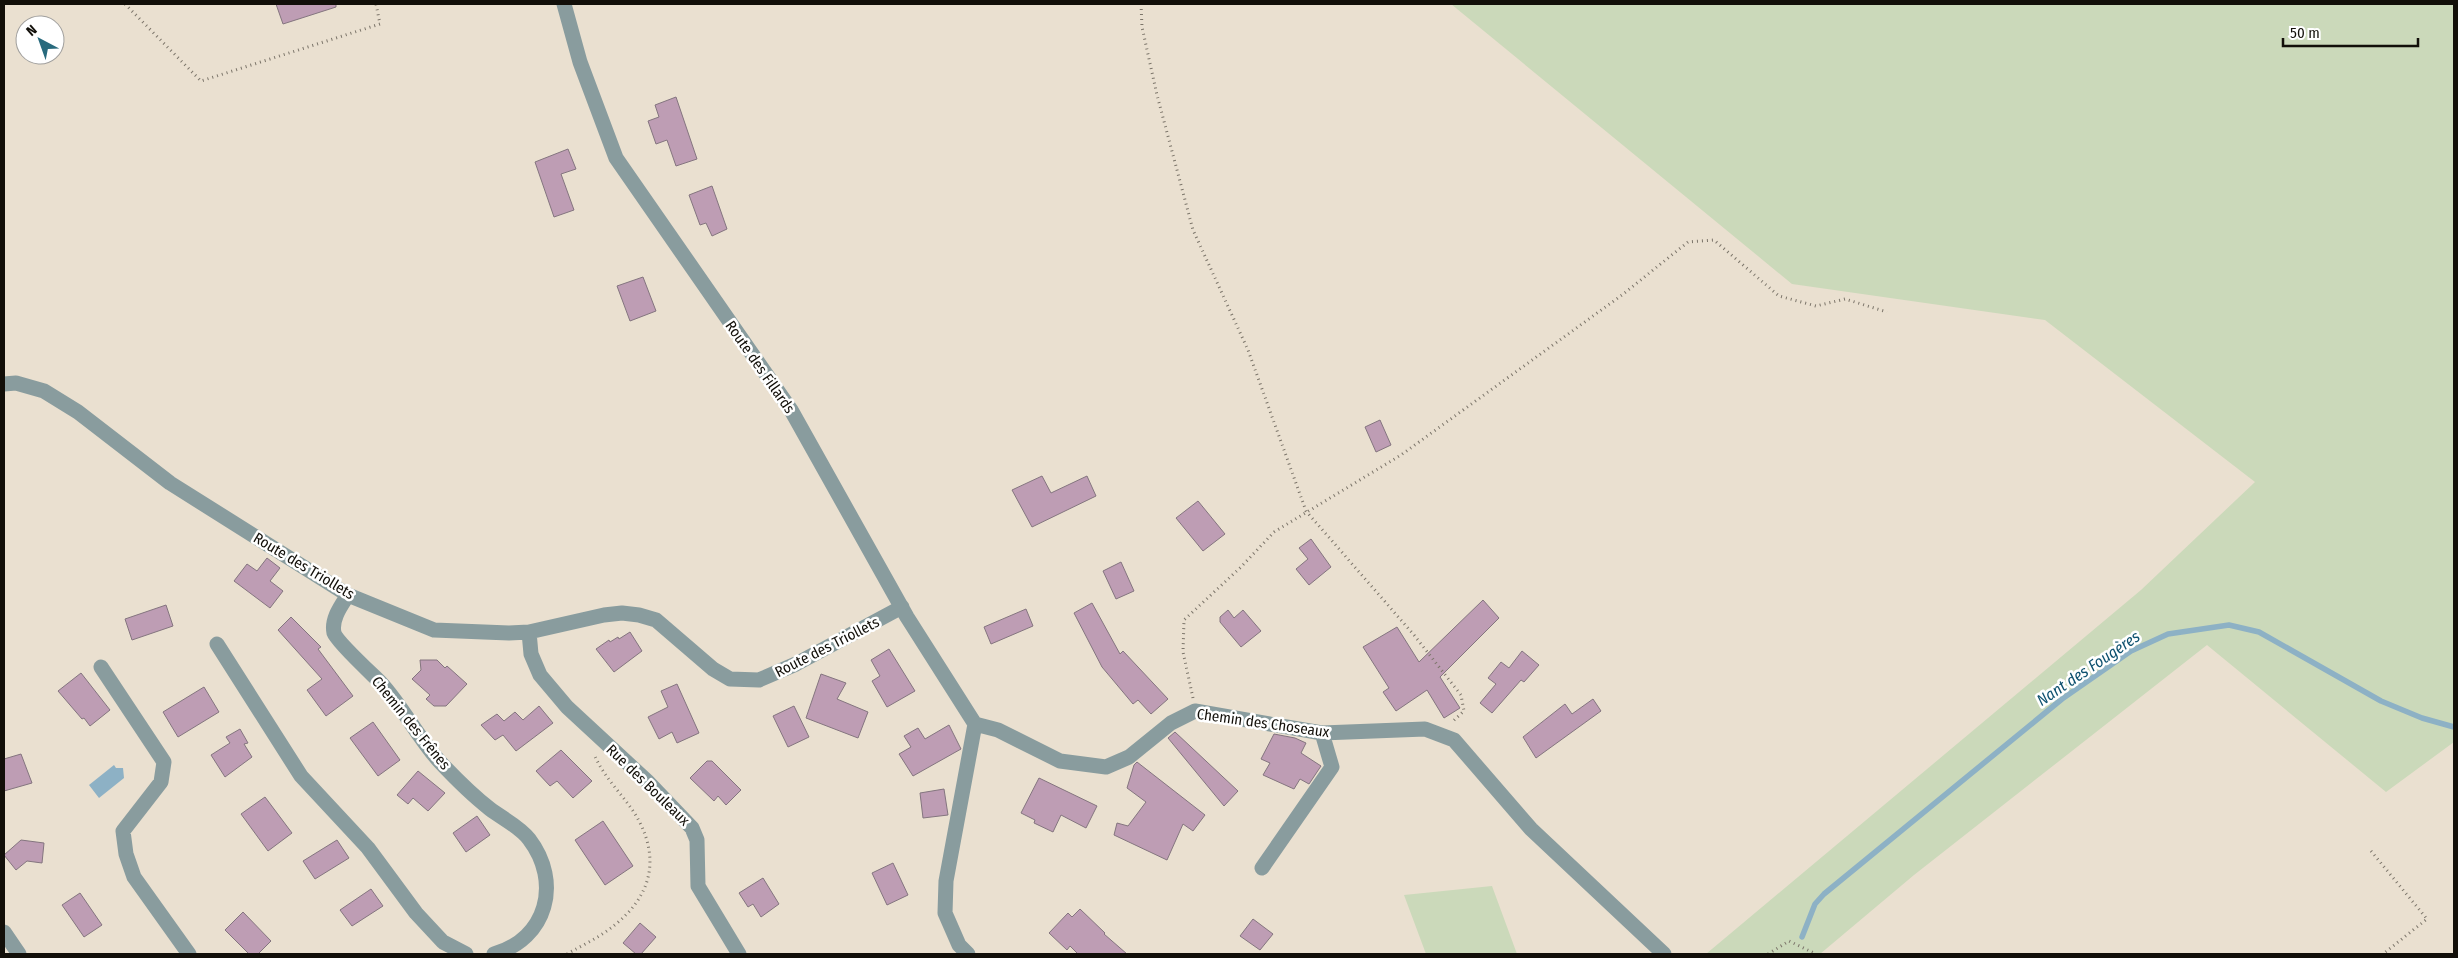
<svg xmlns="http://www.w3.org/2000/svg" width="2458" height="958" viewBox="0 0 2458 958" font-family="'Fira Sans Condensed',sans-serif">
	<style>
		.green { fill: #cbd9ba }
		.water { fill: #8db1c5 }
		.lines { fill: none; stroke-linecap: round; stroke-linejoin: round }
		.stream { stroke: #8db1c5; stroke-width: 5.5 }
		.building { fill: #be9db4; stroke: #84757f }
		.path { stroke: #7c756a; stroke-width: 3; stroke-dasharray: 1 4; stroke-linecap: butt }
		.minor { stroke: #899c9e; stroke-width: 15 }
		.labels { text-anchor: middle; stroke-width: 5; stroke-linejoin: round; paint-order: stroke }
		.street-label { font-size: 15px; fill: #120f09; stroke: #fff }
		.water-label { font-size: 16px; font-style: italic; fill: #0e516f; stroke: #fff }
	</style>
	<rect width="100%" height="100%" fill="#eae0d0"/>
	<path class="green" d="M1451 4H2454V742L2386 792 2207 645 1914 875 1820 954H1706L2141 590 2255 482 2045 320 1792 284Z
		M1492 886 1517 954H1426L1404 895Z"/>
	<path class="water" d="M114 765 116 768H123L124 778 99 798 89 785Z"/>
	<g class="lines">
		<path class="stream" d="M1802 937 1815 904 1824 894 2062 699 2131 651 2168 634 2229 625 2259 632 2381 701 2422 718 2454 727"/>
	</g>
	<path class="building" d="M276 4H336V7L283 24Z
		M676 97 697 159 676 166 667 140 656 144 648 121 659 117 655 105Z
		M568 149 576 169 561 174 574 210 554 217 535 162Z
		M712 186 727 229 712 236 706 223 700 225 689 195Z
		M643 277 656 311 630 321 617 286Z
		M1380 420 1391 445 1376 452 1365 427Z
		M1042 476 1051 493 1087 476 1096 496 1032 527 1012 490Z
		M1198 501 1225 534 1203 551 1176 518Z
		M1311 539 1331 567 1309 585 1296 569 1308 559 1299 548Z
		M267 558 280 568 270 581 283 591 270 608 234 581 247 564 257 571Z
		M1121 562 1134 591 1116 599 1103 571Z
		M1483 600 1499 618 1440 677 1460 708 1444 718 1427 690 1396 711 1383 692 1389 688 1363 647 1397 627 1419 662Z
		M1092 603 1120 654 1123 651 1168 699 1151 714 1138 700 1133 704 1102 667 1074 613Z
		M166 605 173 626 132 640 125 619Z
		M1026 609 1033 626 991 644 984 627Z
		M1228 610 1234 618 1243 610 1261 631 1241 647 1220 622V617Z
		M291 617 321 647 318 649 353 696 326 716 307 690 322 679 278 630Z
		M630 632 642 651 614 672 596 649 609 640 610 642 618 637 619 639Z
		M889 649 915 691 887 707 872 681 880 676 871 660Z
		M1522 651 1539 665 1524 682 1521 680 1492 713 1480 703 1496 684 1488 678 1501 662 1509 668Z
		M420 660H437L445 668 447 666 467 684 446 706H434L426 699 430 695 412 679 421 670Z
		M81 673 110 710 90 726 84 718 82 719 58 691Z
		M821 674 846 683 837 699 868 712 858 738 806 718Z
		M677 684 699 733 677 743 672 732 659 739 648 717 668 707 661 691Z
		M204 687 219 712 178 737 163 712Z
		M1593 699 1601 711 1536 758 1523 737 1565 704 1572 714Z
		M539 706 553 723 516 751 503 735 495 740 481 725 497 714 504 721 515 712 523 720Z
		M794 706 809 737 788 747 773 716Z
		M373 722 400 760 378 776 350 738Z
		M949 725 961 749 913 776 899 754 911 747 904 736 918 728 925 739Z
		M240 729 248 743 244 744 252 757 225 777 211 755 230 743 226 737Z
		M1175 732 1238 791 1224 806 1168 738Z
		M1274 734 1295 738 1306 743 1301 753 1321 766 1309 784 1300 779 1294 789 1263 775 1270 763 1261 759Z
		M561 750 592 781 573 798 557 781 550 786 536 771Z
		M21 754 32 783 4 791V759Z
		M707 761H712L741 790 726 805 718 796 714 801 690 778Z
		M1137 762 1205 815 1193 831 1183 824 1167 860 1114 835 1117 823 1128 826 1146 802 1127 788 1134 765Z
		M418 771 445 793 428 811 413 798 408 804 397 795Z
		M1039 778 1097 806 1086 828 1061 815 1053 832 1034 823 1035 820 1021 813Z
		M944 789 948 815 923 818 920 793Z
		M265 797 292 833 268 851 241 814Z
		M477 816 490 835 466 852 453 833Z
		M603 821 633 866 605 885 575 840Z
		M21 840 44 843 42 863 27 861 16 870 4 855Z
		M337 840 349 858 315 879 303 861Z
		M893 863 908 895 887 905 872 873Z
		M763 878 779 904 761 917 753 904 748 907 739 893Z
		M371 889 383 906 352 926 340 910Z
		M80 893 102 925 84 937 62 905Z
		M1080 909 1105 933 1104 934 1127 954H1078L1070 946 1067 950 1049 933 1068 913 1072 917Z
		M243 912 271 941 258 954H249L225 930Z
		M1253 919 1273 934 1260 950 1240 936Z
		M640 923 656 937 641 954H636L623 943Z"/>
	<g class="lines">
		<path class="path" d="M125 4 201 81 380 24 376 4
			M1141 4 1142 27 1157 95 1193 230 1248 350 1306 511 1414 635 1461 695 1464 711 1452 722
			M1193 698 1183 652 1184 620 1241 567 1274 532 1401 455 1622 295 1688 242 1714 240 1779 296 1816 306 1845 299 1887 312
			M2371 851 2427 919 2383 954
			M567 954C583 945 602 936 616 924 650 896 660 861 639 821 627 798 604 779 594 754
			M1768 954 1789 941 1816 954"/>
		<path class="minor" d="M564 4 580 62 616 158 791 410 907 617 975 724
			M4 384 16 383 44 391 78 412 170 483 348 595 434 630 509 633 529 632 604 615 622 613 639 615 656 620 713 669 730 679 759 680 796 664 902 607
			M348 595C341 606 331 619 334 633 337 642 372 674 381 683 403 707 418 738 440 762 456 779 472 795 490 809 502 818 520 827 529 839 562 882 547 939 494 954
			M529 632 531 654 540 675 567 707 647 781 692 828 697 840 698 886 739 954
			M217 644 301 776 368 848 416 913 443 942 466 954
			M101 667 164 762 161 782 123 831 126 854 134 877 189 954
			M975 724 998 730 1060 761 1106 767 1129 757 1171 723 1195 711 1322 733 1425 729 1454 740 1531 829 1664 954
			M1262 868 1332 767 1322 733
			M4 932 19 954
			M968 954 959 945 945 913 946 881 975 724"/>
	</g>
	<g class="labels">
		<g class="street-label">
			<text transform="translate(760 367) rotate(55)" y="5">Route des Fillards</text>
			<text transform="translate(304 566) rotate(31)" y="5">Route des Triollets</text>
			<text transform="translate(827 647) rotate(-27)" y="5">Route des Triollets</text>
			<text transform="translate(411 723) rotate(51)" y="5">Chemin des Frênes</text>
			<text transform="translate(1263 723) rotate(8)" y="5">Chemin des Choseaux</text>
			<text transform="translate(648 785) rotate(44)" y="5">Rue des Bouleaux</text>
		</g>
		<g class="water-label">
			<text transform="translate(2088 668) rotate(-34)" y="6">Nant des Fougères</text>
		</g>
	</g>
	<rect width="2458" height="958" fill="none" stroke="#120f09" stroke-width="10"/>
	<g transform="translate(40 40) rotate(319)"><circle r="24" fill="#ffffff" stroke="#a09f9d"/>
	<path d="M0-4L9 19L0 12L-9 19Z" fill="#286a7d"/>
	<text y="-8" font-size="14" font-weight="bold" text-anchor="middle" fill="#120f09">N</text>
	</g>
	<path d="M2283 38v8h135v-8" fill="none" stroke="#120f09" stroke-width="2.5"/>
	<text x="2290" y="38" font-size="15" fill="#120f09" stroke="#ffffff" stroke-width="4" paint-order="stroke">50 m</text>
</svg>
